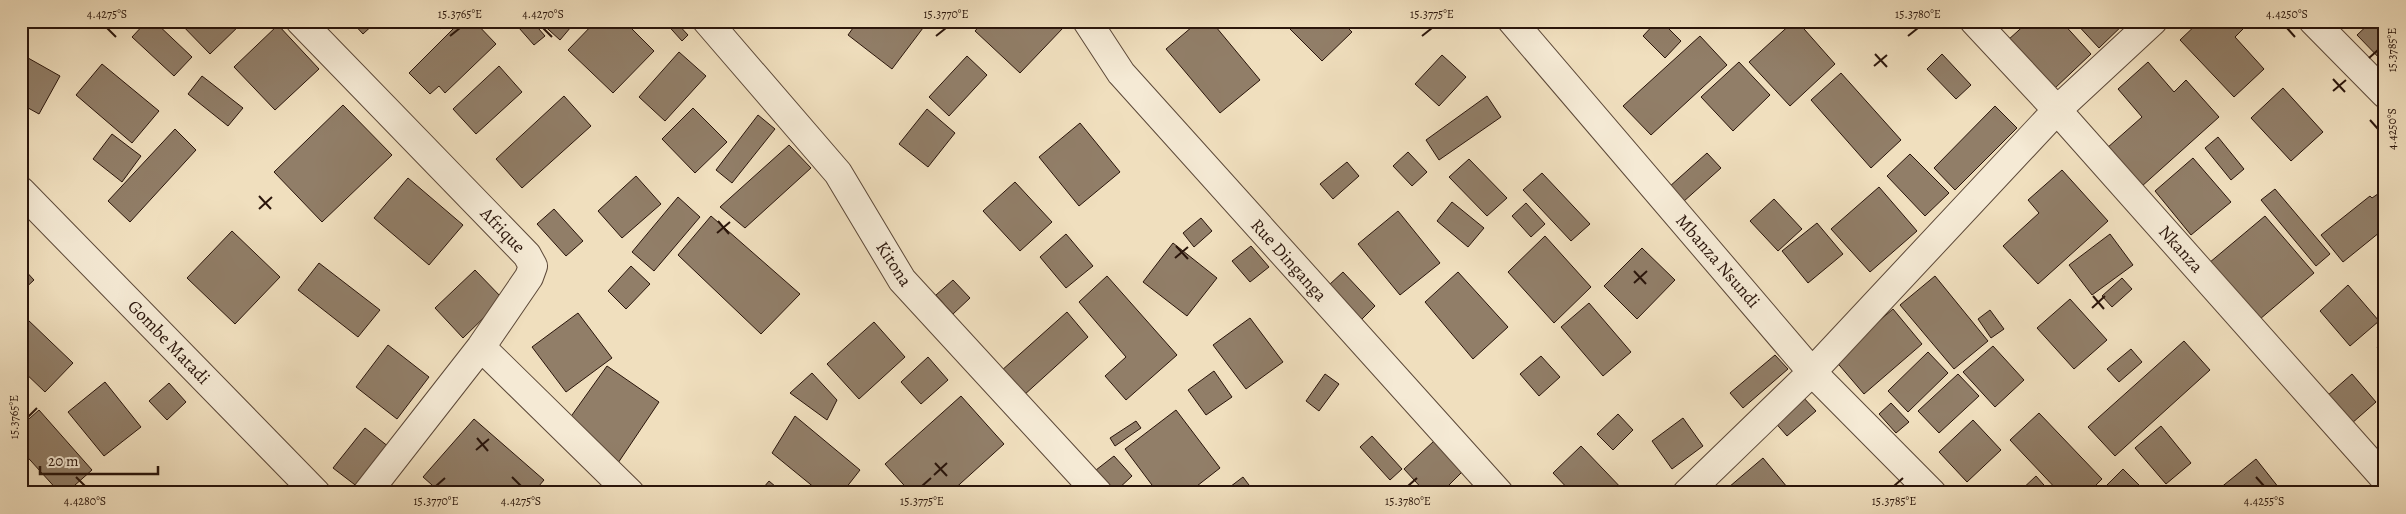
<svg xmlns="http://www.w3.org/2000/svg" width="2406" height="514" viewBox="0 0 2406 514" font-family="Alegreya,serif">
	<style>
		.building { fill: #917e68; stroke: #2a150b }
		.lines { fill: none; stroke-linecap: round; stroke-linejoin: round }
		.street-casing { stroke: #5c4838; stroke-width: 30 }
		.street { stroke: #f5ead5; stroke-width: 28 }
		.ticks { fill: none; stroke: #2a150b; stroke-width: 2 }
		.labels { text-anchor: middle; stroke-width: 4.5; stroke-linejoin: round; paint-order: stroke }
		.street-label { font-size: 18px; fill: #2a150b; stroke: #f5ead5 }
		.neatline { fill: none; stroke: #2a150b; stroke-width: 2 }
		.ticks-label { font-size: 12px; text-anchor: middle; fill: #2a150b }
	</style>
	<rect width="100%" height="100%" fill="#f0dfbe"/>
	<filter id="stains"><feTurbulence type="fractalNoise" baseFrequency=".004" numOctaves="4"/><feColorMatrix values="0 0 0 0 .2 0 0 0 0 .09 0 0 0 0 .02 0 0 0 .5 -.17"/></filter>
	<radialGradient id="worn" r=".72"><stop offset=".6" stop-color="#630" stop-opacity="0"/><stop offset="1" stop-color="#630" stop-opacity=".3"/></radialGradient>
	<path class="building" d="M147 21H154L192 57 174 76 132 37Z
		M178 21H244L210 54Z
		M351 21H377L363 34Z
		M433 21H449L440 29Z
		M461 21H474L496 44 445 93 439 86 430 94 409 73Z
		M528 21H532L545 36 534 45 519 28Z
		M539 21H576L560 40Z
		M596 21H624L654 51 613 93 568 50Z
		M664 21H675L688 35 682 41Z
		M858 21H923L926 24 892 69 848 35Z
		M984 21H1056L1063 28 1020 73 975 31Z
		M1199 21H1211L1260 80 1220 113 1166 49Z
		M1282 21H1341L1352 32 1322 61Z
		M1657 21H1661L1681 41 1665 58 1643 36Z
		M1794 21H1797L1835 64 1790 106 1749 62Z
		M2029 21H2061L2091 54 2054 89 2008 40Z
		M2074 21H2127L2099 48Z
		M2200 21H2236L2243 29 2235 37 2264 69 2234 97 2180 40Z
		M2372 21H2385V64L2357 35Z
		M278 25 319 69 275 110 234 67Z
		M1700 36 1727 65 1651 135 1623 106Z
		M679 52 706 76 665 121 639 97Z
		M21 54 60 76 39 114 21 104Z
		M1942 54 1971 85 1956 99 1927 69Z
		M1442 55 1466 77 1439 106 1415 84Z
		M967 56 987 75 949 116 929 97Z
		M1739 62 1770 95 1733 131 1701 97Z
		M2148 62 2174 92 2186 80 2219 117 2141 187 2107 148 2142 117 2118 89Z
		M102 64 159 111 132 143 76 95Z
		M499 66 522 92 476 134 453 109Z
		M1841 73 1901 140 1871 168 1811 100Z
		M202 76 243 108 228 126 188 94Z
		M2283 88 2323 132 2291 161 2251 118Z
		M564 96 591 126 522 188 496 159Z
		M1487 96 1501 117 1439 160 1426 140Z
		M343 105 392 155 322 222 274 172Z
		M1995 106 2017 128 1955 190 1934 168Z
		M693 108 727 142 695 173 662 139Z
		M927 109 955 133 928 167 899 144Z
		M758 115 775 129 732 183 716 170Z
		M1080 123 1120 172 1079 206 1039 157Z
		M175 129 196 150 130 222 108 201Z
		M112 134 141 156 122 182 93 159Z
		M2218 137 2244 169 2231 180 2205 148Z
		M789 145 811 168 745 228 720 207Z
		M1408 152 1427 172 1412 186 1393 166Z
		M1707 153 1721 168 1683 202 1669 187Z
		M1910 154 1949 193 1925 216 1887 176Z
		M2193 158 2231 202 2191 235 2155 191Z
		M1469 159 1507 198 1487 216 1449 177Z
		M1347 162 1359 176 1333 199 1320 184Z
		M2062 170 2108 221 2038 284 2003 246 2039 213 2028 200Z
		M1542 173 1590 224 1571 241 1523 190Z
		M636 176 661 204 622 238 598 211Z
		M408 178 463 225 429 265 374 218Z
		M1015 182 1052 222 1020 251 983 211Z
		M1879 187 1917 231 1870 272 1831 229Z
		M2275 189 2330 254 2316 266 2261 200Z
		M2385 189V215L2380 218 2385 224V228L2343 262 2321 235 2370 196 2372 198Z
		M678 197 700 217 654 271 632 252Z
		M1774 199 1802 229 1778 251 1750 221Z
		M1452 202 1484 228 1468 247 1437 221Z
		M1526 203 1545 224 1531 237 1512 216Z
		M554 209 583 241 566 256 537 224Z
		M1398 211 1440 263 1400 295 1358 244Z
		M711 216 800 294 761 334 678 255Z
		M2265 216 2314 273 2253 325 2203 268Z
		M1201 218 1212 231 1194 247 1183 233Z
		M1817 223 1843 254 1808 283 1782 251Z
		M232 231 280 277 235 324 187 278Z
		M1066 234 1093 266 1066 288 1040 257Z
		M2110 234 2133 265 2092 295 2069 265Z
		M1545 236 1591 287 1554 323 1508 272Z
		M1173 243 1217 278 1187 316 1143 282Z
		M1251 246 1269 267 1250 282 1232 261Z
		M1642 248 1675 280 1637 319 1604 286Z
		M319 263 380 310 358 337 298 290Z
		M21 266 34 280 21 292Z
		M631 266 650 284 626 309 608 291Z
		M475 270 503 299 463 338 435 308Z
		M1343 272 1375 306 1361 320 1329 285Z
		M1458 272 1508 327 1473 359 1425 302Z
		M1107 276 1177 355 1126 400 1105 376 1126 357 1079 302Z
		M1935 276 1988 341 1954 369 1900 305Z
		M2122 278 2132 289 2112 307 2102 296Z
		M953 280 970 298 953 314 936 295Z
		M2348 285 2379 321 2350 346 2320 311Z
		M2070 299 2107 340 2074 369 2037 328Z
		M1589 303 1631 352 1603 376 1561 327Z
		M1893 309 1922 344 1864 394 1834 359Z
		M1990 310 2004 329 1991 338 1978 319Z
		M1067 312 1088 337 1023 396 1001 371Z
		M578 313 612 358 566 392 532 347Z
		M1250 318 1283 362 1246 389 1213 345Z
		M27 319 73 363 45 392 21 369V325Z
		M874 322 905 357 859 399 827 364Z
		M2184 341 2210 370 2115 456 2088 427Z
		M2385 341V358L2377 347Z
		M388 345 429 377 397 419 356 387Z
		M1993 346 2024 380 1995 407 1963 372Z
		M2131 349 2142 362 2119 382 2107 369Z
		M1928 352 1948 373 1908 412 1888 391Z
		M1775 355 1788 369 1743 408 1730 393Z
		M1541 356 1560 377 1539 396 1520 374Z
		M928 357 948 380 921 404 901 382Z
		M607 366 659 402 618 463 567 422Z
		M1214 371 1232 397 1206 415 1188 390Z
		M812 373 837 400 827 420 790 393Z
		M1325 374 1339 384 1319 411 1306 401Z
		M1958 374 1979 396 1939 433 1918 411Z
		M2352 374 2376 402 2351 424 2327 396Z
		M105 382 141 427 104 456 68 412Z
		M169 383 186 402 167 420 149 401Z
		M1801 395 1816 411 1787 436 1773 420Z
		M961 396 1004 444 950 493H911L885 464Z
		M1891 403 1909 422 1896 433 1879 414Z
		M39 410 92 470 66 493H60L21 450V426Z
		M1176 410 1220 468 1188 493H1158L1125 449Z
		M2039 413 2102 479 2088 493H2060L2010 440Z
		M1618 414 1633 430 1613 450 1597 434Z
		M795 416 860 470 842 493H821L772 453Z
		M1683 418 1703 446 1672 469 1652 441Z
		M474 419 544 480 533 493H441L423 477Z
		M1973 420 2001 450 1967 482 1939 452Z
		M1136 421 1141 428 1115 446 1110 438Z
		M2161 426 2191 463 2166 484 2135 448Z
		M365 428 394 451 363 491 333 468Z
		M1372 436 1402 469 1390 480 1360 447Z
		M1434 441 1462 472 1441 493H1426L1404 469Z
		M1581 446 1626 493H1572L1553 473Z
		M1114 456 1132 476 1115 492 1096 470Z
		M1763 458 1792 493H1722Z
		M2256 459 2283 493H2214Z
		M2123 469 2147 493H2099Z
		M2036 476 2051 493H2018Z
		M1243 477 1255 493H1222Z
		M769 481 783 493H759Z"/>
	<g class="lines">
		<defs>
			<path id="street" d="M300 21 527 255 533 266 529 277 481 347 367 493
				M707 21 838 173 902 280 1098 493
				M1087 21 1121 73 1499 493
				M1512 21 1812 372 1932 493
				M1974 21 2057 110 2385 479
				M2313 21 2385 94
				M21 191 316 493
				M481 347 630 493
				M1687 493 1812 372 2057 110 2153 21"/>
		</defs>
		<use href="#street" class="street-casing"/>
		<use href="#street" class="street"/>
	</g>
	<path class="ticks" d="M107 28 116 37M543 28 552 37M2287 28 2295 37M450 36 460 28M936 36 946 28M1422 36 1432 28M1908 36 1918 28M1875 54 1887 67M2369 58 2378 50M1874 66 1887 55M2333 79 2345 92M2333 91 2346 80M2370 120 2378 129M259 196 271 209M259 209 272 197M718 221 729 234M717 233 730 222M1176 246 1188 259M1175 258 1188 247M1634 271 1646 284M1634 283 1647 271M2093 296 2104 309M2092 308 2105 296M28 417 37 408M477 438 488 451M476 450 489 439M935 463 947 476M934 475 947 463M76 477 85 486M512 477 521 486M2256 477 2264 486M436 486 445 478M922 486 931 478M1408 486 1417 478M1894 486 1903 478"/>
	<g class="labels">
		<g class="street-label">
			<text transform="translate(503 230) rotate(46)" y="6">Afrique</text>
			<text transform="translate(2181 249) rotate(48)" y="6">Nkanza</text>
			<text transform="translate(1289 260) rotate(48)" y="6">Rue Dinganga</text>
			<text transform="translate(1718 261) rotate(49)" y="6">Mbanza Nsundi</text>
			<text transform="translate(894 264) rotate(57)" y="6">Kitona</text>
			<text transform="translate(169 342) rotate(46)" y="6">Gombe Matadi</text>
		</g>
	</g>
	<rect width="2406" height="514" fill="none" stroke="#f0dfbe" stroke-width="55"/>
	<path d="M40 466v8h118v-8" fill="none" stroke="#2a150b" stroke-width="2.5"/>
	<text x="48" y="466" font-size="15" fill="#2a150b" stroke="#f5ead5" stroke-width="4" paint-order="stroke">20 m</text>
	<rect x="28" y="28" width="2350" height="458" class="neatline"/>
	<g class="ticks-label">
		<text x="107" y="18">4.4275°S</text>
		<text x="460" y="18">15.3765°E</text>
		<text x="543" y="18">4.4270°S</text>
		<text x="946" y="18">15.3770°E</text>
		<text x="1432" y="18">15.3775°E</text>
		<text x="1918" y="18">15.3780°E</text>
		<text x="2287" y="18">4.4250°S</text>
		<text transform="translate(2392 50) rotate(-90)" y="4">15.3785°E</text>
		<text transform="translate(2392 129) rotate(-90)" y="4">4.4250°S</text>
		<text transform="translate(14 417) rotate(-90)" y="4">15.3765°E</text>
		<text x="85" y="505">4.4280°S</text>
		<text x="436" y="505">15.3770°E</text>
		<text x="521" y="505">4.4275°S</text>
		<text x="922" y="505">15.3775°E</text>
		<text x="1408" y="505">15.3780°E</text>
		<text x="1894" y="505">15.3785°E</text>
		<text x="2264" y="505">4.4255°S</text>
	</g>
	<rect width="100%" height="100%" filter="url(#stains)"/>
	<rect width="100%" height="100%" fill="url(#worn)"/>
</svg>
